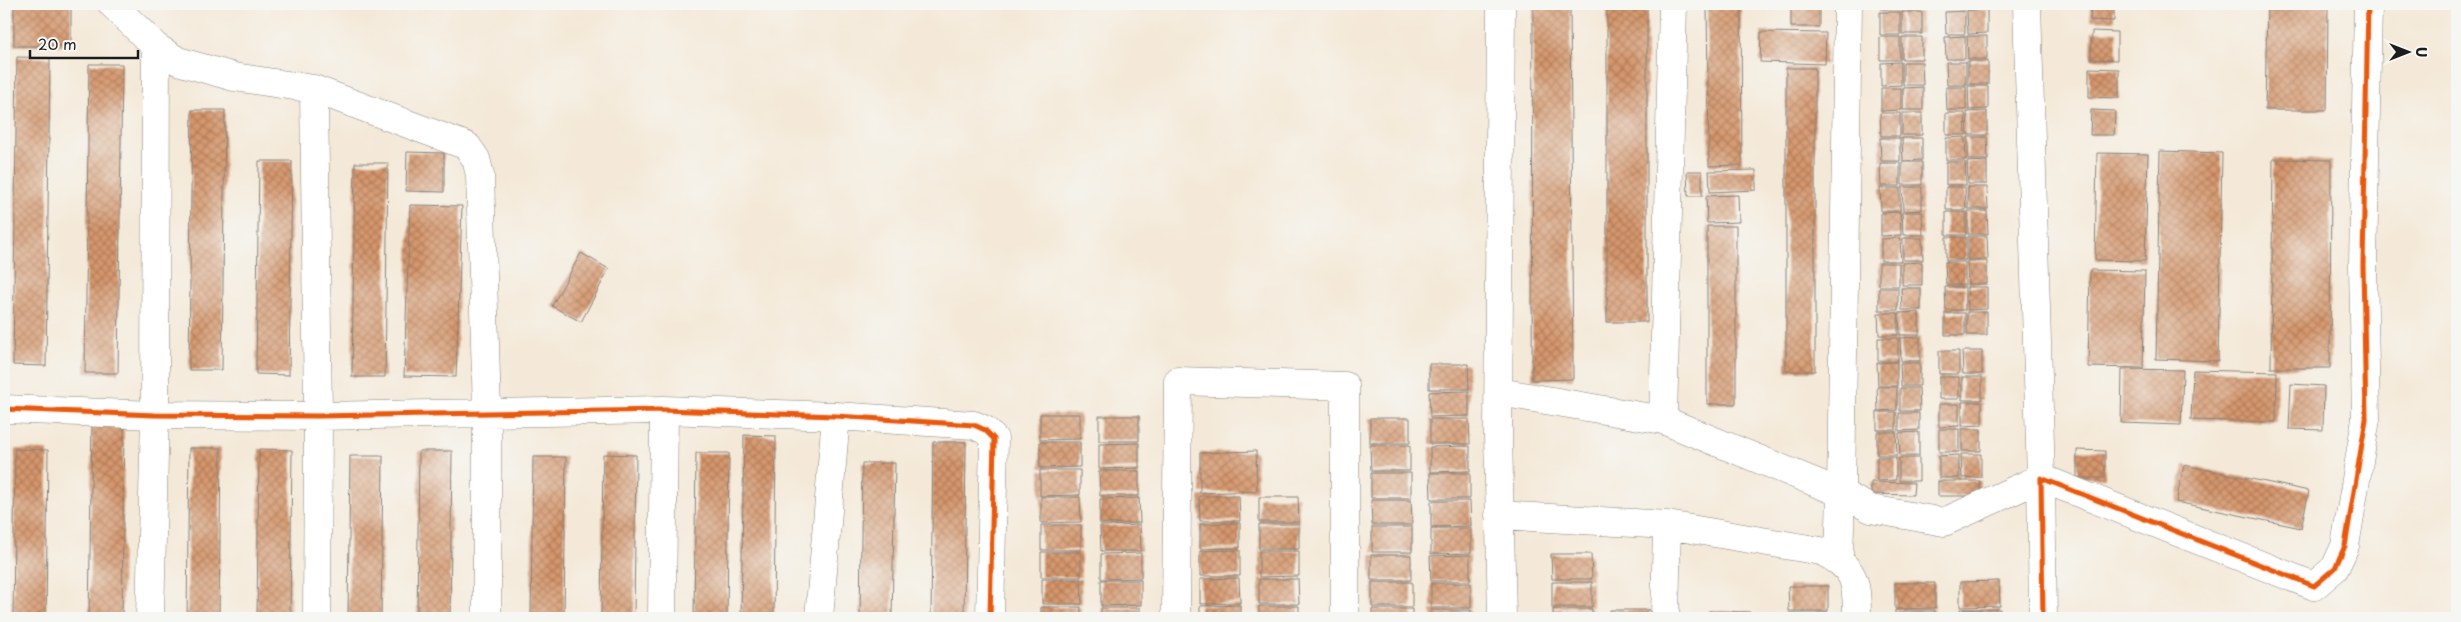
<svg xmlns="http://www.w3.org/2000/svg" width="2461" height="622" viewBox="0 0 2461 622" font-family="'Playpen Sans',sans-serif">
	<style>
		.building { fill: url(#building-cross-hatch) }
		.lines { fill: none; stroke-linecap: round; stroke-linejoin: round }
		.minor-casing { stroke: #88827a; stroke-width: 29 }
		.minor { stroke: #fff; stroke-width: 28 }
		.cycleway-casing { stroke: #f6f6f2; stroke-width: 8 }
		.cycleway { stroke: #e8590c; stroke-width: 5 }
	</style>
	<defs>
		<pattern id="building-cross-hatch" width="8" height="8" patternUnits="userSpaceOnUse" patternTransform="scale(1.25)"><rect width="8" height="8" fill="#d6976d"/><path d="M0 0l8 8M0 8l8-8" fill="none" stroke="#ad7a59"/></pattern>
	</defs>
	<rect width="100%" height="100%" fill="#f6f6f2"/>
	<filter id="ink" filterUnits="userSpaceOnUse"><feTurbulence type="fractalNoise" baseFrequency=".02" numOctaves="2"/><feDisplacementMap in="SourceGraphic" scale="10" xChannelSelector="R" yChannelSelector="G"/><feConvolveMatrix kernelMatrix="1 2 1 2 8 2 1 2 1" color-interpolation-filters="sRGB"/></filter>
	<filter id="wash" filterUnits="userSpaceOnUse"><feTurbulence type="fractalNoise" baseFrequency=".0096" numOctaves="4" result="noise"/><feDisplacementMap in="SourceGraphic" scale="20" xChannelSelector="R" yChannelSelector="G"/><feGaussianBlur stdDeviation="1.12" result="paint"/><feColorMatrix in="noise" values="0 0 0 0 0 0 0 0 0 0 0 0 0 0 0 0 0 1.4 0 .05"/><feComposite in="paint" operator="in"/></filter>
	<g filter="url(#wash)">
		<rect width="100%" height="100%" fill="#f4e9d8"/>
		<g id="blocks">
			<path class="building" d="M14 4H71V46H14Z
				M1533 4H1570L1573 379 1532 380Z
				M1607 4H1647V322H1607Z
				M1791 4H1819V27H1791Z
				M1880 4H1900V9H1880Z
				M1902 4H1922V8H1902Z
				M1945 4H1965V8H1945Z
				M1967 4H1987V8H1967Z
				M2091 4H2114V21L2090 20Z
				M2267 4H2328L2327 110H2265Z
				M1707 6H1741L1742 165 1709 166Z
				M1967 10H1987V33L1968 34Z
				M1965 11V34H1946L1945 12Z
				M1880 12H1900V35H1880Z
				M1902 12H1922V34H1902Z
				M2092 31 2117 32V60L2091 59Z
				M1761 32 1826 33 1825 64 1760 62Z
				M1965 36V59H1946L1945 37Z
				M1967 36H1987V59H1968Z
				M1880 37H1900V60H1880Z
				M1902 37H1922V59H1902Z
				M17 57 50 58 46 366 13 365Z
				M1968 61H1988V84H1968Z
				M1901 62V85L1881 86V63Z
				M1903 62H1922L1923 85H1903Z
				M1946 62H1966V85H1947Z
				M89 64H122L118 373H85Z
				M1786 68H1815V371H1786Z
				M2089 68 2119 69V98L2089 97Z
				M1968 86H1988V109L1969 110Z
				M1923 87V110H1903V88Z
				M1946 87H1966V110H1947Z
				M1881 88H1901V110L1881 111Z
				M192 110H225L222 370H189Z
				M2091 110 2115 111 2114 135H2090Z
				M1987 111V135H1968L1967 112Z
				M1880 113H1900V136H1881Z
				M1902 113H1922V135H1902Z
				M1946 113H1965L1966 135H1946Z
				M1965 137 1966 160H1946V138Z
				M1968 137H1987L1988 160H1968Z
				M1880 138H1900V161H1881Z
				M1902 138H1922V160L1903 161Z
				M2160 151 2222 153 2218 361 2156 359Z
				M407 152 444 153V192L406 191Z
				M2097 153 2148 154 2145 261 2095 260Z
				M2273 159 2331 160 2330 368H2271Z
				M259 161H292L289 375 256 374Z
				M1987 161V184H1968L1967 162Z
				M1902 162H1922V185H1902Z
				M1946 162H1965L1966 185H1946Z
				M355 163H388L385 377H352Z
				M1880 163H1900V186H1881Z
				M1756 170V190L1710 192 1709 171Z
				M1687 171H1702V196H1688Z
				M1902 187H1922V210L1903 211Z
				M1946 187H1965L1966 210H1946Z
				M1968 187H1987L1988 209H1968Z
				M1880 188H1900V211H1881Z
				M1738 195 1739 222 1707 223 1706 196Z
				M410 205 462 206 456 377 404 376Z
				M1968 211H1987L1988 234H1968Z
				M1900 212 1901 235 1881 236V213Z
				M1902 212H1922L1923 235H1903Z
				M1946 212H1966V235H1946Z
				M1707 226H1736V404H1707Z
				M1968 236H1987L1988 259 1968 260Z
				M1946 237H1966V260H1946Z
				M1900 238 1901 261H1881V239Z
				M1903 238H1922L1923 260H1903Z
				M581 253 609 269 581 322 552 306Z
				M1967 261H1987V284H1968Z
				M1922 262V285H1902V263Z
				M1945 262H1965V285H1946Z
				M1879 263H1899V286H1879Z
				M2090 270 2145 271 2143 368 2088 367Z
				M1945 287H1965V310H1946Z
				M1967 287H1987V309L1968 310Z
				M1879 288H1898V310H1879Z
				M1901 288H1921V310H1902Z
				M1919 312V335H1900L1899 313Z
				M1967 312H1987V335H1967Z
				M1878 313H1898V335H1879Z
				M1945 313H1965V335H1945Z
				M1920 337V361H1901L1900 338Z
				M1878 338H1898V361H1878Z
				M1939 351H1959V374H1939Z
				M1962 351H1982V374H1963Z
				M1897 362V386H1878L1877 363Z
				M1900 363H1920V386H1901Z
				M1429 364H1468L1469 389H1429Z
				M2122 369 2183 370 2181 425 2121 423Z
				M2193 370 2277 372 2276 422 2191 420Z
				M1939 377H1959V399H1939Z
				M1962 377H1982V400H1962Z
				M2291 384 2324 386 2323 430 2289 429Z
				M1877 387H1897V410L1878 411Z
				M1900 388H1919L1920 411H1900Z
				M1469 391V416L1430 417 1429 392Z
				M1962 402H1982V425L1962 426Z
				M1939 404H1959V426L1939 427Z
				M1877 412H1896V430H1877Z
				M1899 413H1919V430L1899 431Z
				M1040 414H1080V439L1040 440Z
				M1099 416H1139V441H1099Z
				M1370 418H1410V443H1370Z
				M1430 419H1469L1470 444H1430Z
				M92 422 124 423 122 618H89Z
				M1939 429H1959V452H1939Z
				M1962 429H1981V451H1962Z
				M1877 432H1896L1897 455H1877Z
				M1919 432V456H1900L1899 433Z
				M744 435 776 436 774 618H741Z
				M933 442H966L964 618H931Z
				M1040 442H1080V467L1040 468Z
				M1139 443V468L1099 469V444Z
				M1370 445H1410V471H1371Z
				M1470 446V471L1430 472V447Z
				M189 448H221L219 618H187Z
				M15 449 48 450 46 618H13Z
				M259 449 292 450 290 618H257Z
				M2077 450 2105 451V478H2077Z
				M419 451H452L450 618H417Z
				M1256 451 1257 491 1200 493V453Z
				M696 453H729L727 618H694Z
				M603 454 636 455 634 618H601Z
				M1961 454H1981V477L1962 478Z
				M1959 455V478H1939V456Z
				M350 456H383L381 618H348Z
				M533 457H566L564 618H531Z
				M1877 457H1896V480L1877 481Z
				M1899 458H1919V481H1899Z
				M862 463H895L892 618H860Z
				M2184 465 2309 491 2301 528 2176 502Z
				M1040 470H1080V495L1040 496Z
				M1099 471H1139V496H1100Z
				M1371 473H1411V498H1371Z
				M1430 473H1470V499H1431Z
				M1938 481H1980V496H1938Z
				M1871 482 1914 483 1913 495 1871 494Z
				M1199 496H1239L1240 521H1200Z
				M1041 497H1080L1081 522 1041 523Z
				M1259 497H1298L1299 522H1259Z
				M1139 498 1140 523 1100 524V499Z
				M1371 500H1411L1412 525H1372Z
				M1431 501H1470L1471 526 1431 527Z
				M1240 523V548L1200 549V524Z
				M1259 524H1299V549H1259Z
				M1041 525H1081V550H1041Z
				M1140 525 1141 551H1101L1100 526Z
				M1372 527H1412V552H1372Z
				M1431 528H1471V553L1431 554Z
				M1240 550V576H1200V551Z
				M1259 551H1299V576L1259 577Z
				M1041 552H1081V577H1041Z
				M1141 553V578L1101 579V554Z
				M1551 554H1591L1592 579H1552Z
				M1371 555H1411V580H1371Z
				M1470 555V581H1431L1430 556Z
				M1239 578 1240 603 1200 604V579Z
				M1042 579H1081L1082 604H1042Z
				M1259 579H1298L1299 604H1259Z
				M1101 580H1141V605L1101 606Z
				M1999 581 2000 606 1960 607V582Z
				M1372 582H1412V607H1372Z
				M1552 582H1592V607H1552Z
				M1431 583H1471V608H1431Z
				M1895 583H1935V608L1895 609Z
				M1788 586H1828V611H1789Z
				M1240 605V618H1200V606Z
				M1259 606H1299V618H1259Z
				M1041 607H1081V618H1041Z
				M1101 608H1140V618H1101Z
				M1372 609H1412V618H1372Z
				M1553 609H1592V618H1553Z
				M1960 609H2000V618H1960Z
				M1431 610H1471V618H1432Z
				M1610 610H1650V618H1611Z
				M1895 610H1935V618H1895Z
				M1709 611 1750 612 1749 618H1709Z
				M1789 613H1828L1829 618H1789Z"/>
		</g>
	</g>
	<g filter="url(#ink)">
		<use href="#blocks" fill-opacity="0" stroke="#88827a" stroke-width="1"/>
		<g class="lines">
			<defs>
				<path id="minor" d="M112 4 156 47 178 61 234 77 314 89 467 146 476 159 480 175 487 411V618
					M1501 4 1498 433 1502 618
					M314 89 318 416 317 618
					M1499 392 1663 420 1841 493 1848 4
					M4 409 155 415 318 416 664 410 836 416 974 425 985 430 994 439 990 618
					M1663 420 1673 4
					M1499 515 1667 525 1821 551C1856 567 1857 582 1857 618
					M1839 559 1841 493 1871 509 1944 522 2041 478 2027 4
					M150 618 155 415 156 47
					M662 618 664 410
					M819 618 836 416
					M1176 618 1178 381 1345 386V618
					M1665 618 1667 525
					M2043 618 2041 478 2314 586 2335 568 2345 546 2366 419 2363 265 2368 4"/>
			</defs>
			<use href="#minor" class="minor-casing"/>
			<use href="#minor" class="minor"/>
			<defs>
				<path id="cycleway" d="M4 409 155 415 318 416 664 410 836 416 974 425 985 430 994 439 990 618
					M2043 618 2041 478 2314 586 2335 568 2345 546 2366 419 2363 265 2368 4"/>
			</defs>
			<use href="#cycleway" class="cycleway-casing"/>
			<use href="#cycleway" class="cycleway"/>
		</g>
	</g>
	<rect width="2461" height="622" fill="none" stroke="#f6f6f2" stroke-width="20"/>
	<g transform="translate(2408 52) rotate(90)" stroke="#f6f6f2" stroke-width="4" paint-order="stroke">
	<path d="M0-4L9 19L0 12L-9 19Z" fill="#1c1c1c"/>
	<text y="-8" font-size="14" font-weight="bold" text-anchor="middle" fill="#1c1c1c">U</text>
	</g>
	<path d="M30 50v8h108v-8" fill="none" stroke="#1c1c1c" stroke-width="2.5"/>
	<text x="38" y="50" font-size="15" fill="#1c1c1c" stroke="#f6f6f2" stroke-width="4" paint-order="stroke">20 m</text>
</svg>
